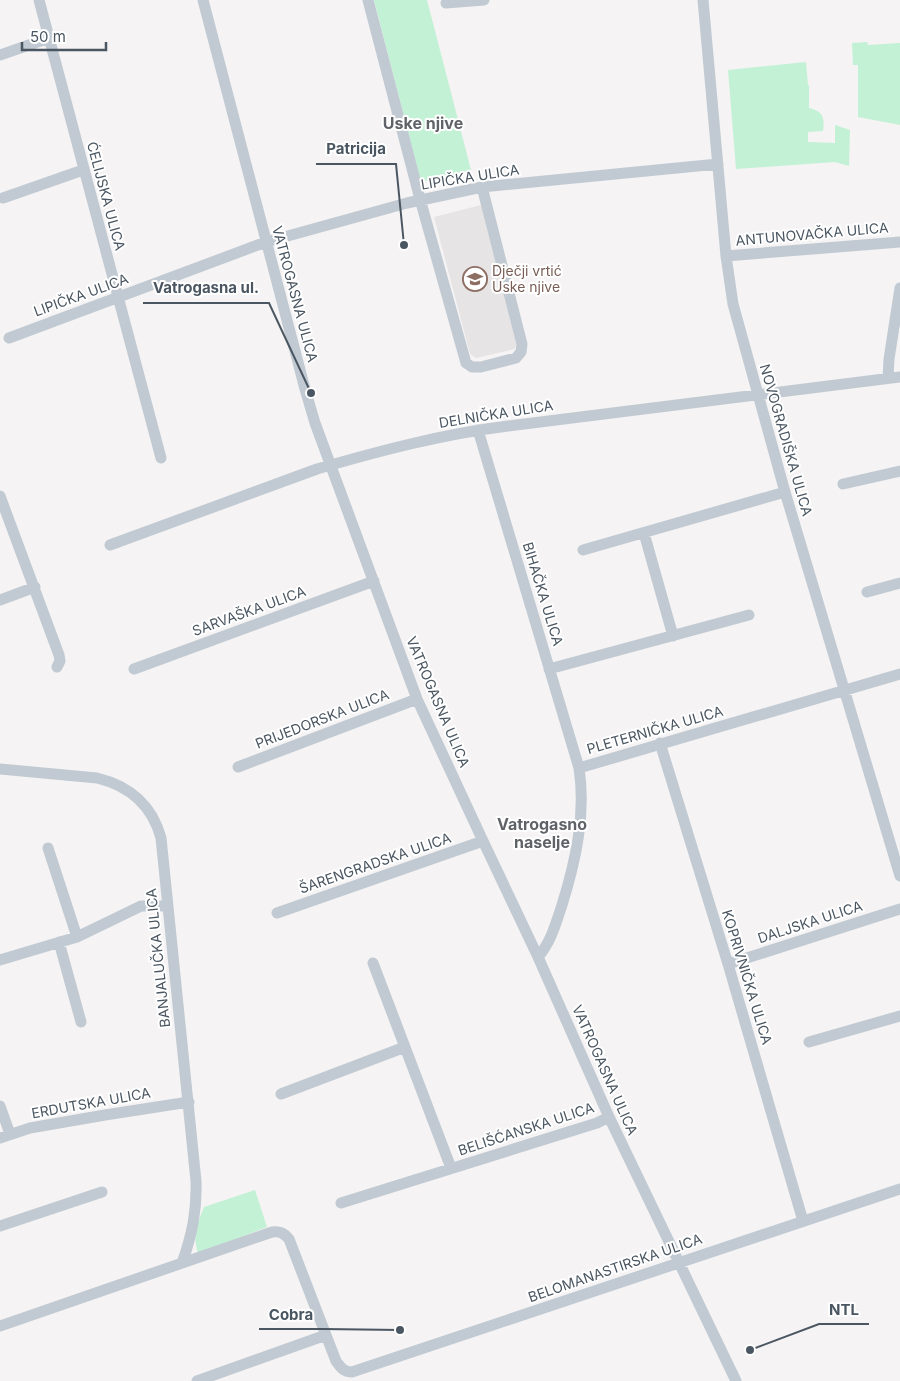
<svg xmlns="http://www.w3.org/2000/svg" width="900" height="1381" viewBox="0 0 900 1381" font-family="Inter,sans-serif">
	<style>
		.education { fill: #e6e4e5 }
		.green { fill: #c3f1d5 }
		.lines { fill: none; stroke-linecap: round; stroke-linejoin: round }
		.street { stroke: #c1cad2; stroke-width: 11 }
		.labels { text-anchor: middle; stroke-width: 4; stroke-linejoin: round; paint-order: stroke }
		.street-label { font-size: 14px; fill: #4a5661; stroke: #fff }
		.education-label { font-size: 14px; fill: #785e54; stroke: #fff; text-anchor: start }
		.quarter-label { font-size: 16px; font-weight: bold; fill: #5f6368; stroke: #fff }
		.leader { fill: none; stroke: #4a5661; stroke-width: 2 }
		.callout-dot { fill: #4a5661; stroke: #fff; stroke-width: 2 }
		.callout-label { font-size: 15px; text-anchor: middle; font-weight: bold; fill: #4a5661; stroke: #fff; stroke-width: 4; stroke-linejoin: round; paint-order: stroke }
	</style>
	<rect width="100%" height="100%" fill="#f5f3f3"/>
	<path class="education" d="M481 205 517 342 515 349 476 358 470 354 434 217Z"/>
	<path class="green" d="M374 0H427L471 170 421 182Z
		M867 42 868 45 900 43V125L858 117V65H853L852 43Z
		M806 62 808 85H809V108C823 111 825 118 823 131L808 132V142L835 143V125L850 130 849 166 835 162 736 169 728 70Z
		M255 1190 267 1227 198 1253C192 1234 197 1225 204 1207Z"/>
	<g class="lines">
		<path class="street" d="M39 0 161 458
			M203 0 305 389 315 423 417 699 483 841 538 957 609 1117 736 1381
			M368 0 420 199 466 363 472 367H481L516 358 521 352 522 344 482 187
			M703 0 726 256 733 304 785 492 900 876
			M446 3 484 0
			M0 55 49 38
			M3 198 83 170
			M726 256 900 242
			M9 338 266 242 407 203 482 187 718 164
			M888 378 889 359 900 288
			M478 430 579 768
			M843 484 900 471
			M0 496 59 655 60 661 57 667
			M644 533 673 636
			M110 545 317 469C379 451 443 434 508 426L900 377
			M583 550 785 492
			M867 592 900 583
			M0 600 35 587
			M134 669 374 581
			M549 669 749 615
			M660 743 728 964 803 1221
			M238 767 417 699
			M0 769 97 778C130 786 152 805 161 838L196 1181C197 1211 192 1235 182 1263
			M48 848 77 937
			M277 913 483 841
			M59 942 81 1022
			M538 957C551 942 556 923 562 905 576 860 586 814 579 768L900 674
			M0 960 77 937 141 906H168
			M373 963 451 1168
			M728 964 900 909
			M809 1042 900 1016
			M281 1094 405 1047
			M0 1106 10 1134
			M0 1138 30 1128 105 1115 189 1102
			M341 1203 597 1123 609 1117
			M0 1226 102 1192
			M0 1326 272 1232C280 1231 284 1233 289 1239L336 1361C341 1368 344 1372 352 1372L900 1189
			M197 1381 326 1335"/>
	</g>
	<defs>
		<symbol id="school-ring" viewBox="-11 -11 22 22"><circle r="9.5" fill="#fff" stroke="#8d6e63" stroke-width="1.5"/><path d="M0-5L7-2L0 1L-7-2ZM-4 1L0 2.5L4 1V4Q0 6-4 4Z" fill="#8d6e63"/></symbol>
	</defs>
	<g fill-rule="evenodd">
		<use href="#school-ring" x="461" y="265" width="28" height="28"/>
	</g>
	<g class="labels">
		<g class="street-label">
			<text transform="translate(470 177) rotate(-9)" y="5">LIPIČKA ULICA</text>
			<text transform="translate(106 196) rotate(75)" y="5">ĆELIJSKA ULICA</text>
			<text transform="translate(812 234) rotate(-5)" y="5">ANTUNOVAČKA ULICA</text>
			<text transform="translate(295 294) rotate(75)" y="5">VATROGASNA ULICA</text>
			<text transform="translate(81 295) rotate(-20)" y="5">LIPIČKA ULICA</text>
			<text transform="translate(496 414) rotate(-9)" y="5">DELNIČKA ULICA</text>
			<text transform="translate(786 440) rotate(74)" y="5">NOVOGRADIŠKA ULICA</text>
			<text transform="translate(543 594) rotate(73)" y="5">BIHAČKA ULICA</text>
			<text transform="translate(249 611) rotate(-20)" y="5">SARVAŠKA ULICA</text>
			<text transform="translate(438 702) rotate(67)" y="5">VATROGASNA ULICA</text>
			<text transform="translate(322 719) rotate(-21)" y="5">PRIJEDORSKA ULICA</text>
			<text transform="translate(655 730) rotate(-16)" y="5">PLETERNIČKA ULICA</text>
			<text transform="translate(375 863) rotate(-19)" y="5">ŠARENGRADSKA ULICA</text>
			<text transform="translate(810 922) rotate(-18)" y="5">DALJSKA ULICA</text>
			<text transform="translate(158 958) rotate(-96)" y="5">BANJALUČKA ULICA</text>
			<text transform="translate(747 977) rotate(73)" y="5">KOPRIVNIČKA ULICA</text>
			<text transform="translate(605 1070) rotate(66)" y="5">VATROGASNA ULICA</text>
			<text transform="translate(91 1103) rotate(-10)" y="5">ERDUTSKA ULICA</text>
			<text transform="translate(526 1129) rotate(-18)" y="5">BELIŠĆANSKA ULICA</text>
			<text transform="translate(615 1268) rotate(-19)" y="5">BELOMANASTIRSKA ULICA</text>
		</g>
		<g class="education-label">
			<text x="492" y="276">Dječji vrtić<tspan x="492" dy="16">Uske njive</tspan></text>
		</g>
		<g class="quarter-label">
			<text x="423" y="129">Uske njive</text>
			<text x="542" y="830">Vatrogasno<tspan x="542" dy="18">naselje</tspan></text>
		</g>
	</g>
	<path class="leader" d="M404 245L396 164H316M311 393L269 303H143M750 1350L819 1324H869M400 1330L324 1329H259"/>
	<g class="callout-dot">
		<circle cx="404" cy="245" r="5"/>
		<circle cx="311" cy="393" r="5"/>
		<circle cx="750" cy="1350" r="5"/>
		<circle cx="400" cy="1330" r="5"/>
	</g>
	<g class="callout-label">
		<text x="356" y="154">Patricija</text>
		<text x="206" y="293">Vatrogasna ul.</text>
		<text x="844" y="1315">NTL</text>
		<text x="291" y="1320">Cobra</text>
	</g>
	<path d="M22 42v8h84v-8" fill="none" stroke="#4a5661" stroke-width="2.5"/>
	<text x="30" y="42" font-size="15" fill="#4a5661" stroke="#ffffff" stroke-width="4" paint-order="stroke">50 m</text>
</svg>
